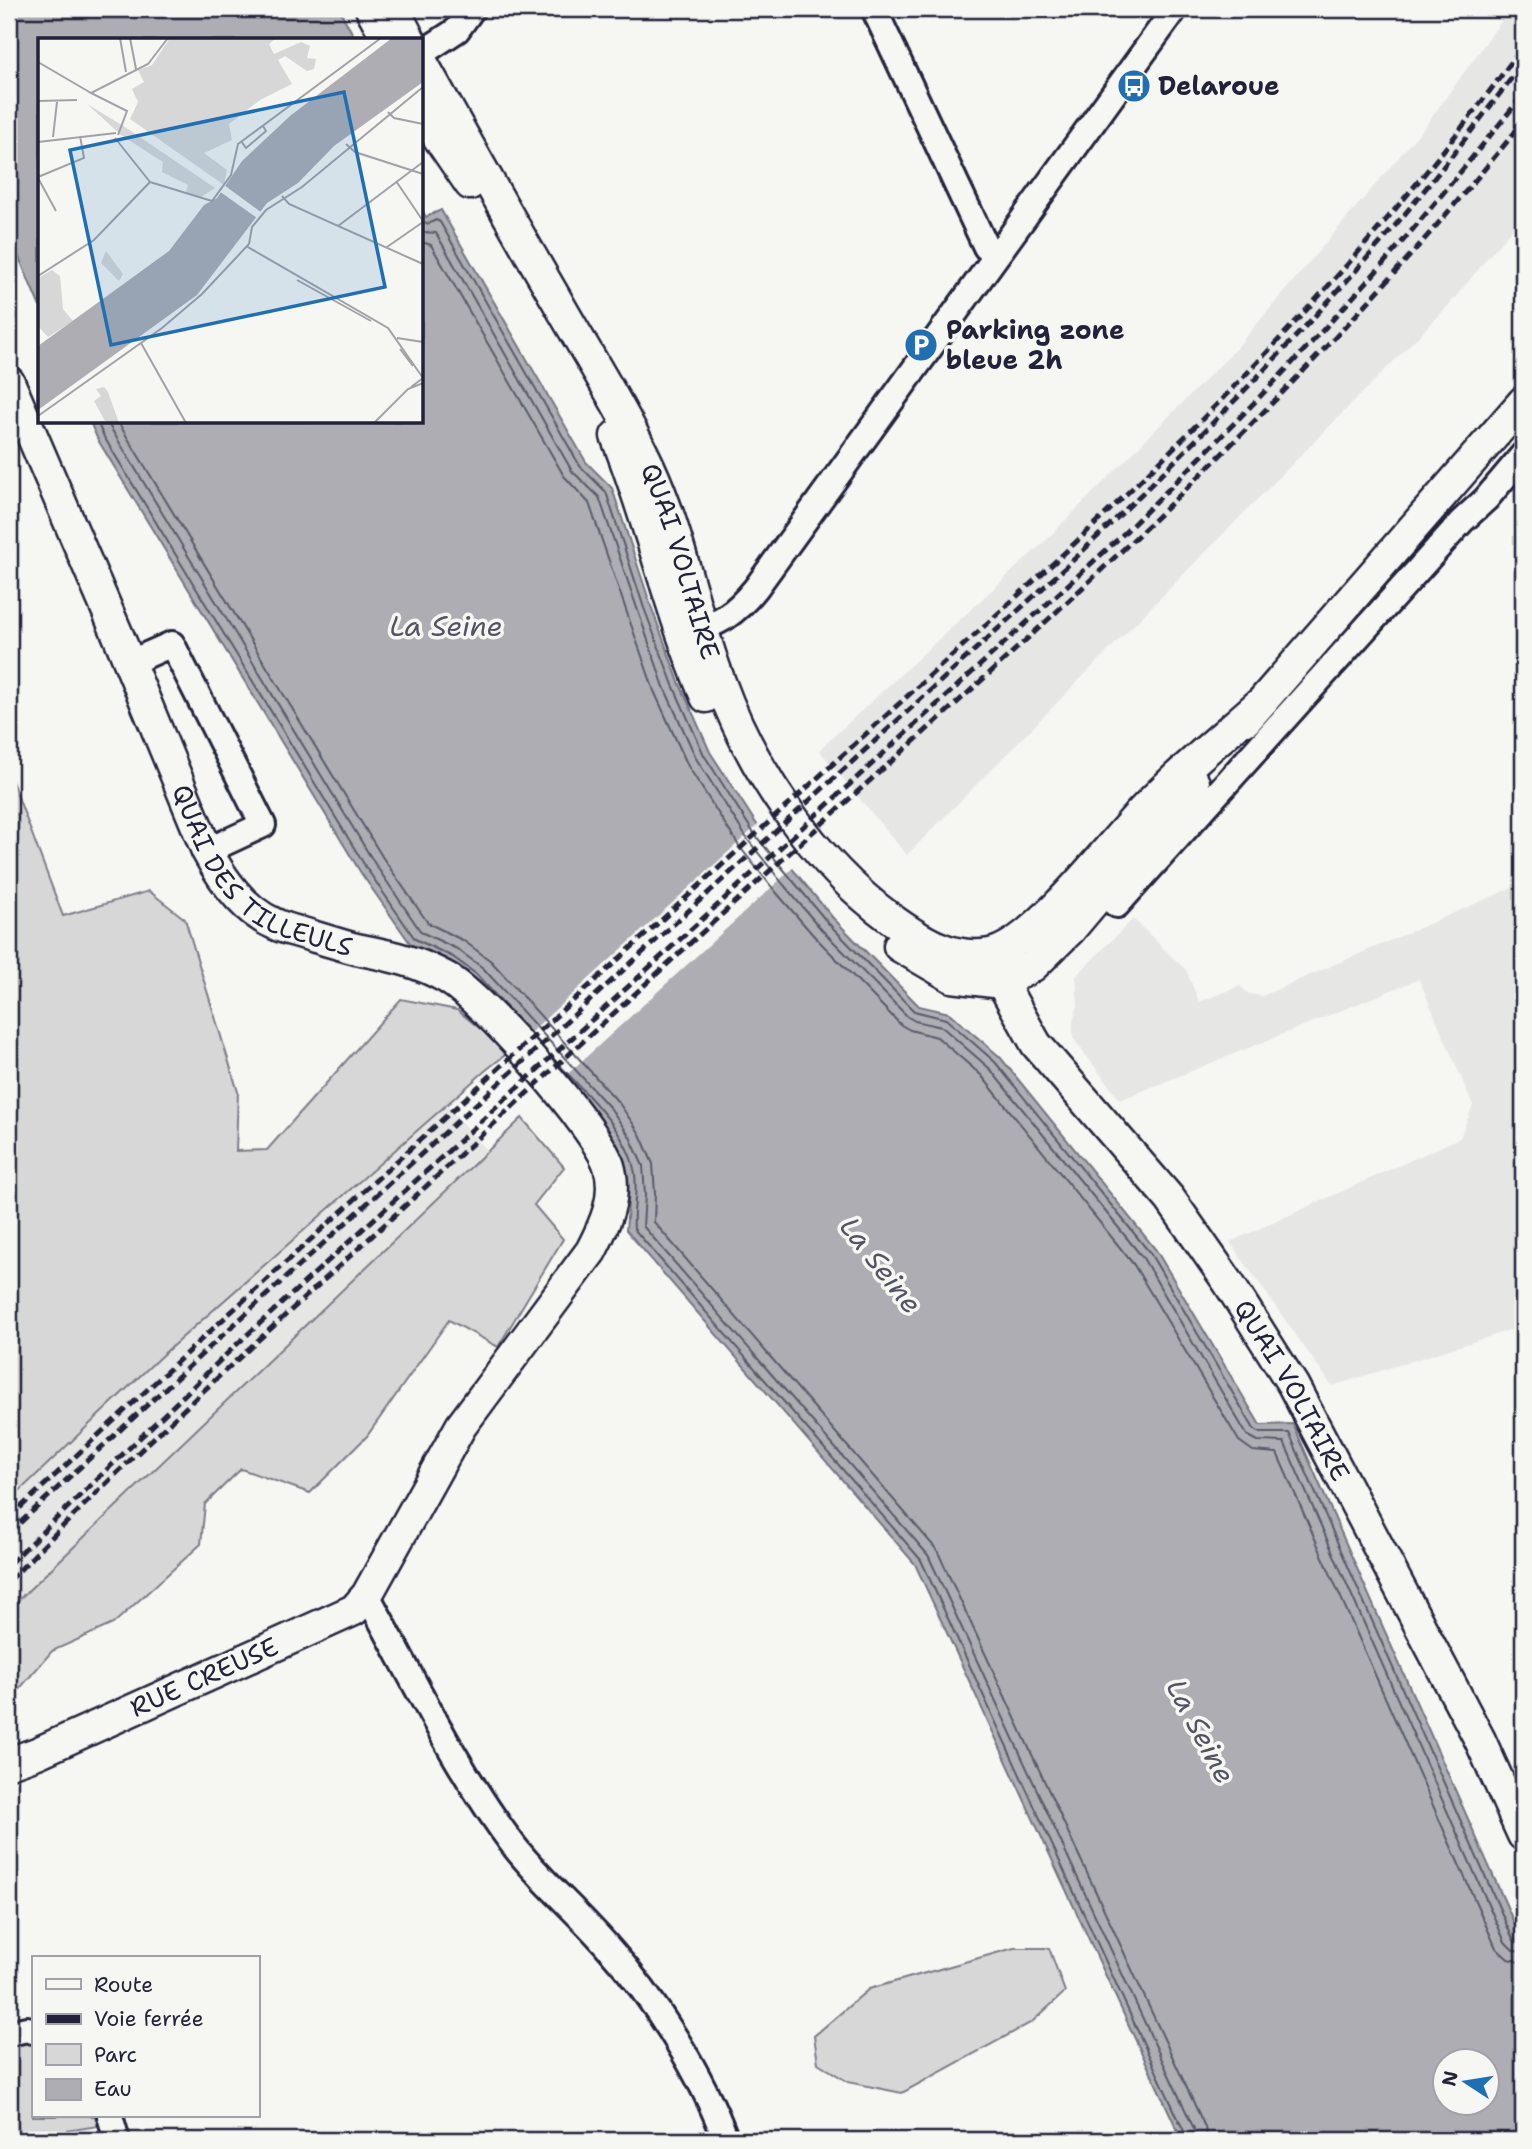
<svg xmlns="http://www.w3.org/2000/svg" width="1532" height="2149" viewBox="0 0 1532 2149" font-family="'Shantell Sans',sans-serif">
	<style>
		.built { fill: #e6e6e4 }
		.green { fill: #d7d7d7; stroke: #7c7c89; stroke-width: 2 }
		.water { fill: #adadb3; stroke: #757583; stroke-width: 2; fill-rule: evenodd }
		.pier { fill: #f6f6f2 }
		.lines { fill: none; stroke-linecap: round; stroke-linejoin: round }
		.shore { stroke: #5a5a6b; stroke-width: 2 }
		.minor-casing { stroke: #22223b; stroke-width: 30 }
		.tertiary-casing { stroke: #22223b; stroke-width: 35 }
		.minor { stroke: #f6f6f2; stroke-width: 24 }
		.tertiary { stroke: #f6f6f2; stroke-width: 30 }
		.rail { stroke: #22223b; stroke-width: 5; stroke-dasharray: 10 5; stroke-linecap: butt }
		.labels { text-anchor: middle; stroke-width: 7; stroke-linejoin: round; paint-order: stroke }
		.poi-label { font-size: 26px; font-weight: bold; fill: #22223b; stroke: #f6f6f2; text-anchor: start }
		.street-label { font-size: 26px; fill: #22223b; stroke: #f6f6f2 }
		.water-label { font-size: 28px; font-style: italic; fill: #535365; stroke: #f6f6f2 }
		.inset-road { fill: none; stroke: #a1a1a9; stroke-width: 2 }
		.view { fill: #1f6fb2; fill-opacity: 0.15; stroke: #1f6fb2; stroke-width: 3.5 }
		.inset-edge { fill: none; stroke: #22223b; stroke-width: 3.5 }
	</style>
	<rect width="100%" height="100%" fill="#f6f6f2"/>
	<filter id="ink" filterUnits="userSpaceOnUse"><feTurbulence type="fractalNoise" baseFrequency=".0143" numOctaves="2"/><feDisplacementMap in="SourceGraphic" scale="14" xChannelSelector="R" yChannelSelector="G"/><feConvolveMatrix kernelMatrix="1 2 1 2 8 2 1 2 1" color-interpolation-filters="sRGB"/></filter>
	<g filter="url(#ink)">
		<path class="built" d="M1510 9H1523V215L1448 306 907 855 819 750 1045 541 1232 353 1426 125Z
			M1523 883V1326L1332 1386 1230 1242 1460 1138 1473 1105 1419 979 1120 1100 1073 1038V1021L1078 1006 1076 976 1133 919 1186 970 1199 1002 1240 986 1249 994 1262 996Z
			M447 1106 487 1150 9 1609V1501L160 1357Z"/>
		<path class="green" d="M9 773 63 916 149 891 185 919 238 1092 236 1151 267 1150 401 999 457 1010 509 1052 486 1070 160 1357 9 1501Z
			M522 1118 564 1167 534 1205 563 1239 498 1347 449 1320 367 1436 310 1493 241 1469 205 1504 201 1544 113 1624 52 1651 9 1701V1609Z
			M1014 1948H1049L1065 1992 1032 2022 902 2093 848 2082 818 2063 814 2036 869 1989Z
			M33 2039V2116H95L98 2126 9 2140V2044Z"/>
		<path class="water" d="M9 9H339L356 40H40V307L9 234Z
			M422 210 426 217 441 210 586 462 612 488 651 606 679 682 710 752 761 831 833 918 919 1006 949 1013 1000 1057 1156 1250 1260 1425 1293 1424 1523 1943V2140H1182L915 1564 626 1230C631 1176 630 1165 599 1119L450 963 429 951 412 946 361 873 98 440 90 422H422ZM1444 2062H1486V2104H1444Z"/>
		<path class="pier" d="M760 823 794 867 560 1081 522 1040Z"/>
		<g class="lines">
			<path class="shore" d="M422 222 428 224 436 220 440 222 580 466 606 492 644 608 673 685 704 755 755 835 828 923 914 1011 946 1019 995 1062 1150 1253 1254 1429 1260 1433H1289L1513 1939 1517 1943 1523 1944
				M422 232 436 233 572 471 599 497 664 687 697 760 748 840 783 884 821 929 908 1017 915 1021 942 1027 989 1068 1143 1258 1247 1435 1258 1441 1284 1442 1505 1942 1513 1950 1523 1953
				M422 242 431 245 564 476 589 503 654 691 688 766 739 846 775 891 814 936 901 1025 910 1030 937 1037 981 1075 1134 1265 1239 1441 1253 1451 1277 1453 1496 1948 1508 1959 1523 1963
				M97 422 104 437 367 869 415 939 453 957 476 974 520 1022
				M107 422 375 864 421 932 457 949 483 968 611 1109 630 1137 643 1166 645 1195 643 1226 928 1555 1195 2131 1197 2140
				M118 422 383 858 428 923 464 941 491 961 619 1103 640 1134 653 1164 655 1194 654 1222 937 1550 1205 2127 1207 2140
				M551 1056C578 1086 625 1127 634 1169 639 1189 632 1209 634 1229L921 1560 1188 2140"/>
			<defs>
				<path id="minor" d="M874 9 986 247 997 255
					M422 53 457 30 472 9
					M686 633C719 624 734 615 756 588L1175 9
					M129 663 172 644 263 825 207 851
					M1088 882 1117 905 1462 521 1486 499 1523 455
					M367 1595C414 1680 456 1769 514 1846 542 1882 578 1912 608 1947 655 1999 702 2075 726 2140
					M9 2033 27 2029 33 2031
					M110 2116 117 2140"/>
				<g id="tertiary">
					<path d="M371 9 388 40"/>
					<path d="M394 9 410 40"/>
					<path id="s1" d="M422 62C466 141 510 220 556 299 587 354 622 408 649 466 681 535 693 612 720 682 752 770 814 862 890 918 919 939 952 961 990 954 1035 945 1110 844 1144 809 1179 772 1220 739 1258 705"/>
					<path d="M422 108 429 124 470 184"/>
					<path id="s2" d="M9 382 120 640 207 851C222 879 244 911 275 924 287 930 302 932 315 937 330 941 346 947 361 950 392 956 419 962 447 978 483 999 597 1127 609 1166 618 1197 605 1224 591 1251L461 1426 367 1595 354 1610 37 1753 9 1763"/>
					<path d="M616 436C650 521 670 613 706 697"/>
					<path d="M1246 720 1523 402"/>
					<path d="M899 946 952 977 1002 983"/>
					<path id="s3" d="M996 966 1002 983 1036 1044 1170 1199 1228 1282 1293 1385 1480 1740 1523 1835"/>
					<path d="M1002 983 1033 966 1070 930 1194 783"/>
				</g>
			</defs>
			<use href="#minor" class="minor-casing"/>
			<use href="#tertiary" class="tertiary-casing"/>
			<use href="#minor" class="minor"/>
			<use href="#tertiary" class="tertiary"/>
			<path class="rail" d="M9 1518 219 1323 1059 558C1227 401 1388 233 1523 46
				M9 1533 226 1332 1067 566C1168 469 1267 371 1360 266 1418 201 1471 132 1523 63
				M9 1564 235 1346 1117 540C1205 454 1291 367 1373 275 1425 217 1474 155 1523 95
				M9 1581C136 1449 273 1327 408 1203 566 1057 724 911 884 768 1113 564 1331 361 1523 122"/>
		</g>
	</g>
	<defs>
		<symbol id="bus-disc" viewBox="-11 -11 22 22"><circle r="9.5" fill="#1f6fb2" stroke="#f6f6f2"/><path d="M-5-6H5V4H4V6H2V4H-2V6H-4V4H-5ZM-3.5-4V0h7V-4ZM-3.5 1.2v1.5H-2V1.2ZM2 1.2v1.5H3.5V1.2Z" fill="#fff"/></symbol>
		<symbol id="parking-disc" viewBox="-11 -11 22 22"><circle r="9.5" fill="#1f6fb2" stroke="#f6f6f2"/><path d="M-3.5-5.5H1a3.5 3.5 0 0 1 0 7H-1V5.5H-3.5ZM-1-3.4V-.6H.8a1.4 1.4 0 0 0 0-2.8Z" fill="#fff"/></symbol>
	</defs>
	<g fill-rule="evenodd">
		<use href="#bus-disc" x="1115" y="67" width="38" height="38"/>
		<use href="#parking-disc" x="902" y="326" width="38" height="38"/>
	</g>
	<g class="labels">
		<g class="poi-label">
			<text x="1158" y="95">Delaroue</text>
			<text x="946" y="339">Parking zone<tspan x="946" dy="30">bleue 2h</tspan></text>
		</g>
		<g class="street-label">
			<text dy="9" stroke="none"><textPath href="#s1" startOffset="564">QUAI VOLTAIRE</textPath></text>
			<text dy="9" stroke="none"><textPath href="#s2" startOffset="565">QUAI DES TILLEULS</textPath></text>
			<text dy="9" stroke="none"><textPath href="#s3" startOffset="520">QUAI VOLTAIRE</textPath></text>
			<text transform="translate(204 1677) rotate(-24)" y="9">RUE CREUSE</text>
		</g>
		<g class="water-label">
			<text x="446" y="636">La Seine</text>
			<text transform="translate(881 1265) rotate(52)" y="10">La Seine</text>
			<text transform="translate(1201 1731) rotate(62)" y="10">La Seine</text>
		</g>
	</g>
	<g transform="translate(38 38)">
		<rect width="385" height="385" fill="#f6f6f2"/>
		<path d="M132 0H238L231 6 236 16 263 4 272 8 269 20 278 21 276 31 269 33 247 18 240 22 254 46 222 62 191 86 194 102 166 115 189 132 186 147 92 81 100 64 94 51 106 44 100 32 114 27ZM49 66 87 89 177 150 163 159 148 154 150 147 124 134 125 124 83 97ZM68 213 85 236 81 243 63 225ZM14 232 22 238 25 271 35 283 10 299 0 288V240ZM66 349 70 354 81 385H68L56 363 63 358 58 351Z" fill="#d7d7d7"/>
		<path d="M354 0H385V44L296 108 260 145 229 165 159 257 0 372V308L131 213 166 167 179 160 204 123 252 78Z" fill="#adadb3"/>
		<path d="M186 147 224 175 219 180 181 153Z" fill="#f6f6f2"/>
		<path class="inset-road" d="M82 0 88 34M92 0 98 31M0 24 53 55M0 63 39 62M350 74 356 80 385 86M80 97 89 73 53 55 110 26 130 0M15 99 19 64M77 100 112 144M203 103 208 110 228 93 225 88M0 104 78 95M308 106 317 114 385 136M0 139 46 120 42 98M0 140 18 173M358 143 385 183M112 144 174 163 193 137 200 106 343 0M244 158 251 166 385 226M300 188 385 124M211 206 214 189 228 172 264 149 385 49M208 208 350 290 385 340 373 349M349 209 385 184M0 238 56 202 112 144M259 242 333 283M359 300 385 304M103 305 148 385M362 311 375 328M0 378 124 290 164 256 211 206M336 385 370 351 385 345"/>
		<path class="view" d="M306 54 347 249 73 307 32 112Z"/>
		<rect width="385" height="385" class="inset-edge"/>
	</g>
	<rect width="1532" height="2149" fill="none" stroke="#f6f6f2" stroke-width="35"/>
	<rect x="18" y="18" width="1497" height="2114" fill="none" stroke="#22223b" stroke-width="2.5" filter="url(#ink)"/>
	<rect x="32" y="1956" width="228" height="161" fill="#f6f6f2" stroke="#a1a1a9" stroke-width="2"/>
	<rect x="46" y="1979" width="35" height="10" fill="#f6f6f2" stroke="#a1a1a9" stroke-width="2"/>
	<text x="94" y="1992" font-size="21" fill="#22223b">Route</text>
	<rect x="46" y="2014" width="35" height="10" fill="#22223b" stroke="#a1a1a9" stroke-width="2"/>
	<text x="94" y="2026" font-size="21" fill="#22223b">Voie ferrée</text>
	<rect x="46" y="2044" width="35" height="21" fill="#d7d7d7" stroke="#a1a1a9" stroke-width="2"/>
	<text x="94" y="2062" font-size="21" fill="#22223b">Parc</text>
	<rect x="46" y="2079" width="35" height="21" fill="#adadb3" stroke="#a1a1a9" stroke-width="2"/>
	<text x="94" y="2096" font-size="21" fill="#22223b">Eau</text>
	<g transform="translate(1466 2082) rotate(282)"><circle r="33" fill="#f6f6f2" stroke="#a1a1a9" stroke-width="2"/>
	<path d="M0-5L12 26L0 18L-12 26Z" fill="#1f6fb2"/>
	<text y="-10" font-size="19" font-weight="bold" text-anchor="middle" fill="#22223b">N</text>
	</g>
</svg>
